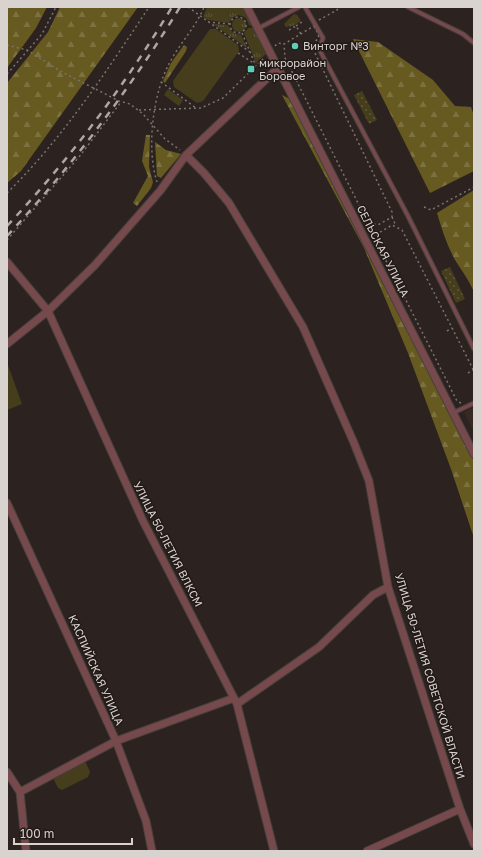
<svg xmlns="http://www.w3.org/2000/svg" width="481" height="858" viewBox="0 0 481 858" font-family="'Golos Text',sans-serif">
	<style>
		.built { fill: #382923 }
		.grass { fill: url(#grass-tufts) }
		.forest { fill: url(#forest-firs) }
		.park { fill: url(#park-dots) }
		.pitch { fill: #453d1b }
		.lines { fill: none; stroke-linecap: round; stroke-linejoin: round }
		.lane-casing { stroke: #483f3c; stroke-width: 5.5 }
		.street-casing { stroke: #483f3c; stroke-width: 9 }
		.path { stroke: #7a7370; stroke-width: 1.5; stroke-dasharray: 2 3; stroke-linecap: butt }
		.lane { stroke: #76494d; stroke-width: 3.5 }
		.street { stroke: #76494d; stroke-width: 7 }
		.rail { stroke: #ada6a3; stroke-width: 2.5; stroke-dasharray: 7 7; stroke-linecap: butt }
		.poi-dot { fill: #5eceb7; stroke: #221a17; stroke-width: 1.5 }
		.labels { text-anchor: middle; stroke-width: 3; stroke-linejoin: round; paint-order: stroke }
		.poi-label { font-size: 11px; fill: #d9d3d0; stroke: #221a17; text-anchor: start }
		.street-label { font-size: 11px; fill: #d9d3d0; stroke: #221a17 }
	</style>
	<defs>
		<pattern id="grass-tufts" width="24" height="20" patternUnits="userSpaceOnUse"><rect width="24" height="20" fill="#453d1b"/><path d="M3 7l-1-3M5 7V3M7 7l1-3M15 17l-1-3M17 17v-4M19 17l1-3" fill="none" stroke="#5f583b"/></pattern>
		<pattern id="forest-firs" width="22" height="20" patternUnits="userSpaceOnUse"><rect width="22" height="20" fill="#675a21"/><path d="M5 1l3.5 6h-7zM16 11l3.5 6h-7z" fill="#7c7140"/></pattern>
		<pattern id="park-dots" width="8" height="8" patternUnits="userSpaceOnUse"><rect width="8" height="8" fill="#453d1b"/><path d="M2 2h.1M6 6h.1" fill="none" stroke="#5f583b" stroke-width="1.8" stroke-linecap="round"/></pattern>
	</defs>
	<rect width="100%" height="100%" fill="#2c2320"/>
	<path class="built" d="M474 408V432L464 412Z"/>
	<path class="grass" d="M207 7H244L255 26 249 25 246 18C239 13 233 15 229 23L208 20 203 17Z
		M294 14 297 15 301 21 293 26 286 27 284 24Z
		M232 25a7 7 0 1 1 14 0a7 7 0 1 1-14 0Z
		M213 24 228 25 233 33 241 35 247 48Z
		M248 28H256L268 52 256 63 244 33Z"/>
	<path class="forest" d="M7 7H47L36 28 7 68Z
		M60 7H138L21 171 7 183V83L48 32Z
		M353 39 378 42 433 80 455 106 471 107 474 116V171L430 193Z
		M184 45 187 47 186 51 165 83 163 81 171 63Z
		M282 95 290 99 474 461V538L451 469 408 353 364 248Z
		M146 135H150L149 167 153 182 151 188 137 206 133 203 148 176 142 161Z
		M155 142 166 150 181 154 161 178 157 176Z
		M474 190V292C469 280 462 271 455 260 447 245 442 230 437 213Z"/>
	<path class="park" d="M362 91 377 120 369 124 354 95Z
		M450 267 465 299 456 303 441 271Z"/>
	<path class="pitch" d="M210 29H216L238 45 239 51 203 101 197 103 174 87 173 81Z
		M168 89 183 100 179 106 164 95Z
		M8 365 22 404 7 410V366Z
		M81 761 86 763 90 772 88 777 62 790 58 788 54 780 55 775Z"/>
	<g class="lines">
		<defs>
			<path id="lane" d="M305 7 323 38 319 49 408 216 474 349
				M408 7 463 34 474 43
				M259 28 299 7
				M453 413 474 403"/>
			<path id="street" d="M247 7 474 454
				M186 155 204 173 229 203 303 327 354 443 369 481 388 587 460 809 474 844
				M7 262 48 311 143 521 237 704 274 851
				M7 344 48 311 95 265 160 191 186 155 278 68
				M7 503 116 741 146 821 152 851
				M237 704 319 647 373 595 388 587
				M7 772 20 792 26 851
				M20 792 116 741 234 698
				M367 851 460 809"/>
		</defs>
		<use href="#lane" class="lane-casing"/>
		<use href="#street" class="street-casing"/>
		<path class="path" d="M188 7 250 52
			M230 25a8 8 0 1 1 16 0a8 8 0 1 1-16 0Z
			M319 20 337 10 339 7
			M208 22 230 24
			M296 26 302 22
			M314 26C324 42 314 36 313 49L392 212V217L378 225 370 223 365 217 285 58 284 44Z
			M289 30 296 26 301 34
			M242 33 256 66
			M7 45 27 50 60 71 119 101 130 104 143 114 165 139 180 150
			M275 46 278 43 284 44
			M238 53 255 64
			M7 74 42 34 56 7
			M161 82 196 108
			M139 110 201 108 223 98 264 58
			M157 182C146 148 153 92 170 62 180 43 196 27 204 7
			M7 193C63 138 106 72 149 7
			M424 207 431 210 474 187
			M392 217 396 226
			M7 240 79 157 121 102
			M447 331 452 328
			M468 373 473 370
			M461 403 457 401 375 239 377 234 392 225 402 230 474 371"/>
		<use href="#lane" class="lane"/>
		<use href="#street" class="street"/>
		<path class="rail" d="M7 226C70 159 125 85 172 7
			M7 236C73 165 130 89 180 7"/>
	</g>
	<g class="poi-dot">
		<circle cx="295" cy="46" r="4"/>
		<rect x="247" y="65" width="8" height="8" rx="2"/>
	</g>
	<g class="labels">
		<g class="poi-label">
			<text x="303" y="50">Винторг №3</text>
			<text x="259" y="67">микрорайон<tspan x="259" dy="13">Боровое</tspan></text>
		</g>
		<g class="street-label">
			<text transform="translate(383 251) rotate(63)" y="4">СЕЛЬСКАЯ УЛИЦА</text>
			<text transform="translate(168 544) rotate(63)" y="4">УЛИЦА 50-ЛЕТИЯ ВЛКСМ</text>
			<text transform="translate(96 670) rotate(66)" y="4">КАСПИЙСКАЯ УЛИЦА</text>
			<text transform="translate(430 676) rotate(73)" y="4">УЛИЦА 50-ЛЕТИЯ СОВЕТСКОЙ ВЛАСТИ</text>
		</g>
	</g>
	<rect width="481" height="858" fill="none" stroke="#d9d3d0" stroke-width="16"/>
	<path d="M14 838v6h118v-6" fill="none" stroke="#d9d3d0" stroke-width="2"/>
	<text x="20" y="838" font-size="12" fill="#d9d3d0" stroke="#221a17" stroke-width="3" paint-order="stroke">100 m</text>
</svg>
